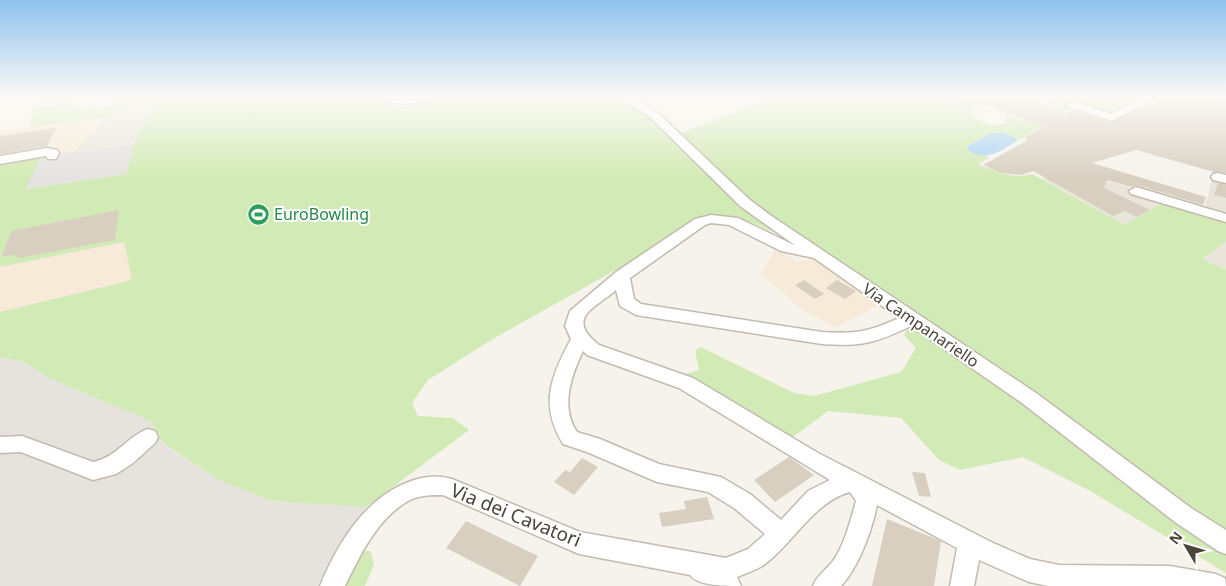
<svg xmlns="http://www.w3.org/2000/svg" width="1226" height="586" viewBox="0 0 1226 586" font-family="'Noto Sans',sans-serif">
	<style>
		.residential { fill: #eae5da }
		.commercial { fill: #f7ead8 }
		.industrial { fill: #e6e2dd }
		.green { fill: #d2eab5 }
		.parking { fill: #e5e3e0 }
		.water { fill: #a9d4f2 }
		.building { fill: #d8cfc1 }
		.lines { fill: none; stroke-linecap: round; stroke-linejoin: round }
		.minor-casing { stroke: #c2bbae; stroke-width: 3 }
		.minor { fill: #fff; fill-rule: evenodd }
		.labels { text-anchor: middle; stroke-width: 4; stroke-linejoin: round; paint-order: stroke }
		.leisure-label { font-size: 16px; fill: #27864d; stroke: #fff; text-anchor: start }
		.street-label { font-size: 16px; fill: #4b4439; stroke: #fff }
		.near-street-label { font-size: 19px; fill: #4b4439; stroke: #fff }
	</style>
	<rect width="100%" height="100%" fill="#f6f3ec"/>
	<path class="residential" d="M123 97H155L156 99 134 143 74 151 110 116 122 109V104L111 105 113 99Z
		M1072 170 1204 210 1214 172 1226 176V219L1166 201 1125 225 1042 179Z
		M1226 242V270L1202 260Z"/>
	<path class="commercial" d="M110 116 74 151 0 163V131Z
		M124 242 132 280 0 312V267Z
		M776 248 797 262 815 258 881 304 836 327 800 308 761 274Z"/>
	<path class="industrial" d="M0 357 24 362 51 379 151 421 164 445 219 480 272 501 366 507 339 550 321 586H0Z"/>
	<path class="green" d="M42 97H94L95 100 38 104Z
		M155 97H372L397 108 442 97 455 99 461 97H622L644 110 698 161 739 205 783 236 752 223 725 216 709 215 695 219 642 255 491 340 428 380 412 403 418 416 453 418 469 430 366 507 272 501 219 480 164 444 151 421 51 379 24 362 0 357V312L132 280 124 242 0 267V163L42 156 26 189 126 174 134 143 156 99Z
		M773 97H942L973 110 971 114C978 122 996 129 1005 123L1006 114 1022 121 1049 108 1050 103 1056 97H1148L1110 116 1071 102 1066 104V113L1017 141C1004 124 982 138 968 146L972 153 990 157 978 164C994 171 1014 180 1032 174L1125 225 1166 201 1226 219V242L1202 259 1226 270V536L753 205 679 134Z
		M64 104H78L76 109 122 104 123 109 110 116 29 127 35 106Z
		M909 324 1024 400 1226 549V573L1092 492 1023 457 960 470 939 460 901 418 828 411 789 440 682 375 699 370 695 351 701 347 794 393 814 396 901 372 916 348 904 335Z
		M359 551H371L374 565 365 586H344Z"/>
	<path class="parking" d="M134 143 126 174 25 189 42 156Z"/>
	<path class="water" d="M997 133C1005 133 1012 134 1017 141 1000 151 986 163 967 150L968 146 989 134Z"/>
	<path class="building" d="M944 97H1025L1065 114 1072 110 1111 123 1149 104 1154 106 1155 101 1160 97H1210L1226 103V173L1214 172 1136 150 1092 163 1206 197 1203 205 1137 185 1131 187 1107 180 1104 188 1150 210 1137 217 1125 211 1113 216 1033 171 1021 175 1001 173 983 165 1028 140 1024 138 1043 127 983 103 971 109Z
		M56 128 47 146 0 154V136Z
		M1218 183 1226 185V198L1214 195Z
		M119 210 115 240 18 258 16 255 2 256 11 231Z
		M804 280 824 294 815 299 795 285Z
		M837 280 856 291 845 299 826 288Z
		M789 457 814 475 775 502 754 480Z
		M582 458 598 467 574 495 554 482 565 470 570 472Z
		M912 472 925 473 931 497 919 496Z
		M707 497 714 519 662 527 659 513 686 509 684 501Z
		M887 519 941 541 934 586H872Z
		M466 521 538 556 520 586 446 548Z"/>
	<g class="lines">
		<defs>
			<path id="minor" d="M379 97H434L433 99C417 103 393 108 379 97Z
				M620 97H633L659 114 750 200 770 215 1036 393 1191 508 1226 530V554L1218 551 1175 522 1022 403 911 326C875 343 862 347 822 344L636 315 620 306 616 290C592 310 566 318 599 345L693 378 818 453 993 543 1030 559 1059 565 1170 566 1216 574 1225 578 1226 586H1048L1029 582 979 560 974 586H950L957 548 877 505C872 530 859 567 841 586H813C817 575 826 570 833 561 844 546 851 519 856 501L850 492C815 501 793 543 765 564 757 570 746 573 737 577L741 586C726 586 697 586 690 575L579 554 443 495C432 495 422 495 412 499 379 515 360 555 345 586H320C338 542 367 495 414 480 427 476 439 475 452 479L580 532 726 558 748 549 765 534 734 508 708 492 657 482 587 452 563 444C539 405 551 376 571 339L565 326 570 311 616 272 695 219 711 215 738 218 796 246 740 206 651 118ZM711 223 729 225 781 251 814 258 899 318C868 332 856 334 822 332L641 304 634 299 630 278 705 225ZM583 351 587 355 679 388 830 480 808 491 781 520 750 494 721 477 659 464 600 439 577 432C560 407 571 376 583 351Z
				M1027 97H1043L1051 102 1046 105Z
				M1144 97H1158L1112 121 1069 107 1067 105 1073 102 1111 114Z
				M1217 97H1226V101L1218 99Z
				M47 148 57 150 59 153 56 159H48L46 156 0 164V156Z
				M1218 173 1226 175V183L1213 180 1211 177 1213 174Z
				M1136 187 1226 214V222L1131 194 1129 191Z
				M148 429 155 431 158 437 155 443 133 463 116 474 93 480 21 452 0 453V437L22 436 93 462C118 457 127 436 148 429Z"/>
		</defs>
		<use href="#minor" class="minor-casing"/>
		<use href="#minor" class="minor"/>
	</g>
	<linearGradient id="sky" x2="0" y2="1"><stop stop-color="#8fc1ec"/><stop offset="0.54" stop-color="#fbfaf6"/><stop offset="1" stop-color="#fbfaf6" stop-opacity="0"/></linearGradient>
	<rect width="1226" height="179" fill="url(#sky)"/>
	<defs>
		<symbol id="stadium-disc" viewBox="-11 -11 22 22"><circle r="9.5" fill="#2e9e5b" stroke="#fff"/><path d="M0-5a6.5 5 0 1 0 0 10a6.5 5 0 1 0 0-10ZM-3.5-1.8h7v3.6h-7Z" fill="#fff"/></symbol>
	</defs>
	<g fill-rule="evenodd">
		<use href="#stadium-disc" x="246" y="202" width="25" height="25"/>
	</g>
	<g class="labels">
		<g class="leisure-label">
			<text x="274" y="220">EuroBowling</text>
		</g>
		<g class="street-label">
			<text transform="translate(921 325) rotate(34)" y="6">Via Campanariello</text>
		</g>
		<g class="near-street-label">
			<text transform="translate(516 515) rotate(22)" y="7">Via dei Cavatori</text>
		</g>
	</g>
	<g transform="translate(1186 546) rotate(308)" stroke="#ffffff" stroke-width="4" paint-order="stroke">
	<path d="M0-4L9 19L0 12L-9 19Z" fill="#4b4439"/>
	<text y="-8" font-size="14" font-weight="bold" text-anchor="middle" fill="#4b4439">N</text>
	</g>
</svg>
